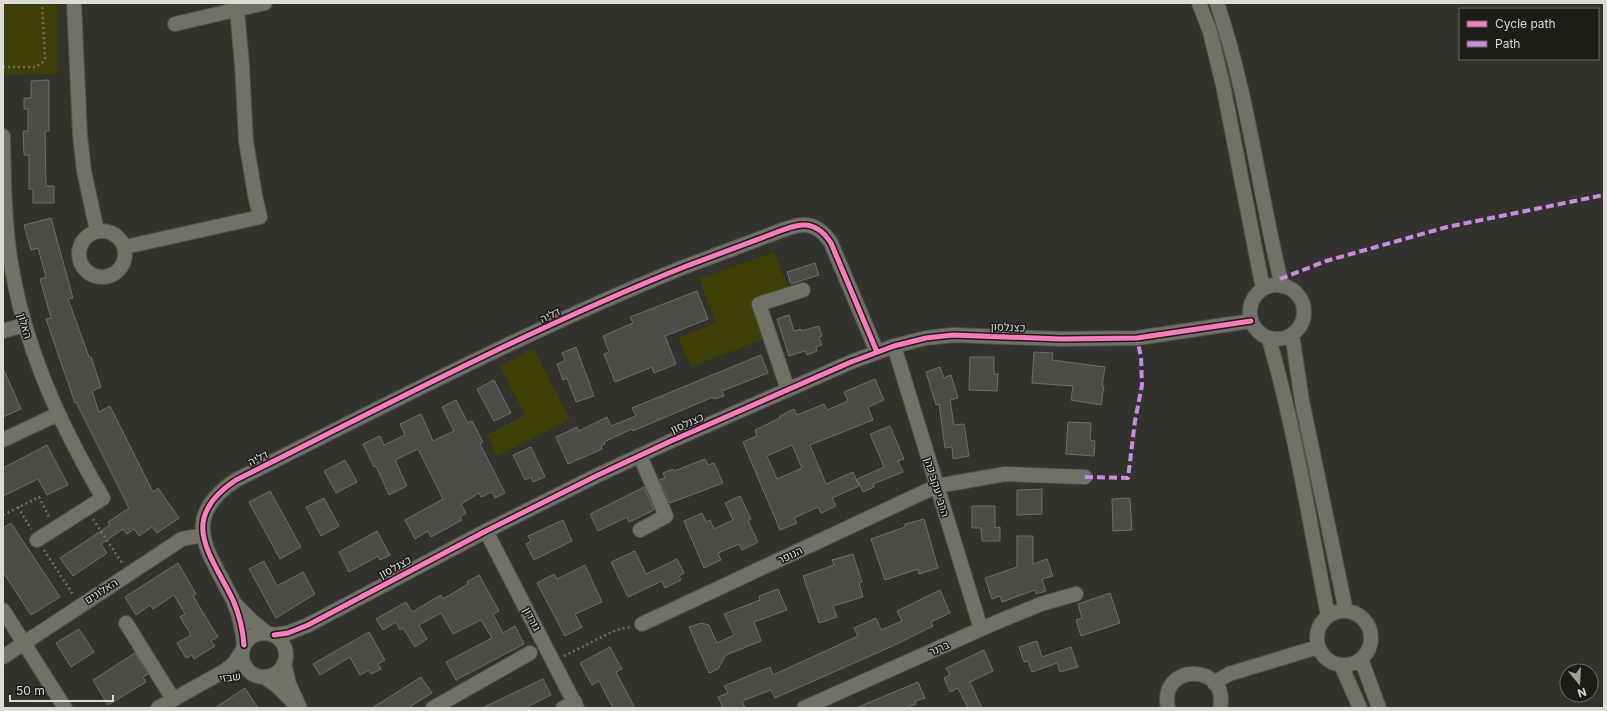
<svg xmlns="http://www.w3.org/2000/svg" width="1607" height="711" viewBox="0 0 1607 711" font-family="Inter,Heebo,sans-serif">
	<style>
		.green { fill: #3f4006 }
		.building { fill: #4c4c48; stroke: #6e6e6a; fill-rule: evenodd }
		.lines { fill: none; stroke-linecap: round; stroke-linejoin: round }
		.minor-casing { stroke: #50514c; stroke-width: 16 }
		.path { stroke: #6e6e66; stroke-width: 2.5; stroke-dasharray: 2 3; stroke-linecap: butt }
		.minor { stroke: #717167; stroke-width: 14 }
		.quiet { stroke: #ca8be6; stroke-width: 4; stroke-dasharray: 8 4; stroke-linecap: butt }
		.cycleway-casing { stroke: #1c1c18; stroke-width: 8 }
		.cycleway { stroke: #fd7abc; stroke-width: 5 }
		.labels { text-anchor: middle; stroke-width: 3; stroke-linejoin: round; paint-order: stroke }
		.street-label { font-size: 11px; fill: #dbdcd6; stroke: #1c1c18 }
	</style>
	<rect width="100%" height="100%" fill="#33332d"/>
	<path class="green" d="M3 3H57L58 74 3 75Z
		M774 252 789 291 751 304 763 339 691 367 678 338 716 323 699 279Z
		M534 349 570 420 497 456 487 435 525 415 500 366Z"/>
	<path class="building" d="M49 80V131H45L46 186H54V203H33V189H29V155H24L23 131H28V109H24V98H31V81Z
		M51 218 73 298 68 299 89 357H91L101 387 92 391 99 412 110 406 153 492 158 488 179 518 157 533 152 527 139 536 134 529 127 534 123 529 101 544 107 553 73 576 60 558 110 525 108 522 129 508 76 402 75 403 46 319 51 318 40 279 46 277 38 248 31 250 24 225Z
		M815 263 819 275 791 284 787 272Z
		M697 291 708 319 665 336 676 364 654 373 652 367 615 382 604 354 609 352 603 336 633 323 630 317Z
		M789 315 794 331 801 329V331L819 326 822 336 819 337 822 345 816 347 817 351 807 355 805 351 789 356 777 319Z
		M576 347 594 396 576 402 567 378 563 380 557 364 565 361 562 353Z
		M1034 352 1053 353 1052 360 1105 367 1102 386H1104L1101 405 1071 400 1073 386 1032 383Z
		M761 355 768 373 722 391 724 396 714 399 713 397 633 431 632 429 604 442 605 444 601 446 602 449 568 464 556 437 577 427 579 431 607 417 611 426 636 416 632 408Z
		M970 357H994V374H998L997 391 969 390Z
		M940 367 944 378 951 375 958 398 950 400 954 425 964 424 969 456 953 459 952 447 945 448 939 404 936 405 926 372Z
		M3 368 21 409 3 417Z
		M875 379 884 400 868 407 873 420 810 445 826 484 853 472 859 486 832 498 836 506 821 513 818 507 794 518 797 523 780 530 743 442 757 436 755 430 780 418V416L794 409 797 415 824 404 827 410 848 401 844 392ZM792 445 802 468 777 479 767 456Z
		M494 380 511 413 494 421 477 389Z
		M456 400 468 423 472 421 483 442 480 444 505 493 495 498 492 492 481 497 479 493 461 504 466 513 460 517 462 520 431 537 428 531 415 539 405 520 443 499 418 449 395 460 407 486 389 495 376 466 374 467 363 444 380 436 384 445 405 435 400 424 421 414 433 441 454 431 442 407Z
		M1068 422 1091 423 1090 440 1095 441 1094 456 1066 454Z
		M890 426 904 459 898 461 903 472 873 484 874 487 863 492 857 479 884 467 870 434Z
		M47 445 68 485 47 495 38 479 3 496V468Z
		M531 447 545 477 533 482 531 477 525 480 513 455Z
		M705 459 708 465 714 463 723 483 670 503 659 480 665 478 663 473 673 469 674 471Z
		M345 460 357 482 336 493 324 471Z
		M644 487 654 510 629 522 627 517 598 531 590 514Z
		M1042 489V514L1017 515V490Z
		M270 491 301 547 280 559 249 502Z
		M740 496 751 519 748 521 758 542 742 550 739 544 718 553 721 560 704 568 684 521 702 513 706 522 710 520 714 529 733 520 725 503Z
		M324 498 339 526 321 536 306 507Z
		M1130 498 1132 530 1113 531 1112 499Z
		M972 506H995V528L1000 527V541H982L981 528H972Z
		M924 519 938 568 919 574 918 569 885 580 871 539 905 527V524Z
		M563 520 572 541 534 560 526 544 531 541 528 536Z
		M11 523 60 597 31 615 3 572V528Z
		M377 531 390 555 380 560 378 556 349 572 339 552Z
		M1017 536H1033V564L1047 559 1053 576 1042 579 1046 591 1036 594 1035 590 1002 602 1000 596 992 599 985 578 1017 567Z
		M635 551 646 574 677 559 684 573 679 576 681 580 665 588 662 581 628 597 611 562Z
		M853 554 862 582 859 583 863 597 833 606 837 617 819 623 803 576 834 565 832 560Z
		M264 561 277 586 303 572 315 594 276 618 249 569Z
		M178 563 196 594 193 596 218 637 211 641 215 646 194 659 192 655 186 658 177 643 191 635 180 617 185 614 174 595 153 609 150 605 136 615 125 597Z
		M585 565 602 602 575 614 582 627 565 636 537 583 554 574 557 579Z
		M479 575 499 611 493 614 503 633 515 626 524 644 456 680 446 662 492 638 481 620 453 634 441 613 419 625 427 639 415 647 403 628 400 630 396 622 383 630 376 619 406 602 412 612 441 595 443 599 468 584 467 582Z
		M778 589 787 610 754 622 761 641 726 655 718 669 709 673 689 627 701 623 709 625 717 643 734 635 724 614 760 600 759 596Z
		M940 590 950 613 931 622 933 626 895 645 775 698 771 690 742 701 745 708H723L718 697 728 693 724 686 770 667 773 675 858 636 854 628 876 618 881 630 902 621 897 611Z
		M1110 593 1120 623 1081 636 1076 620 1082 618 1078 604Z
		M79 629 94 652 71 667 56 643Z
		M369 632 385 660 378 664 381 669 371 674 369 670 360 675 350 657 320 675 313 664Z
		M1037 641 1042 657 1071 647 1078 667 1060 672 1057 663 1032 672 1028 661 1024 662 1019 647Z
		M610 647 622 669 616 672 635 708H613L599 681 592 685 580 663Z
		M984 650 993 671 970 682 982 708H968L958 688 950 692 944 678 950 675 946 668Z
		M135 653 148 674 143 677 146 682 108 705 93 680Z
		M421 677 432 693 408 708H372Z
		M543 679 551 695 525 708H482Z
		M918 682 925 698 915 701 916 704 905 708H856Z
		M245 688 258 708H215Z"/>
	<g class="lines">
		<defs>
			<path id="minor" d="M74 3 80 135 84 171 97 231
				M1199 3 1210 32 1223 85 1263 289
				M1217 3C1248 94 1259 192 1282 286
				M175 24 265 3
				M3 136C4 177 4 217 10 257 23 344 59 423 103 498L37 540
				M79 254a23 23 0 1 1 46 0a23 23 0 1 1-46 0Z
				M125 247 260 217 255 195 246 141 242 65 237 10
				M1250 312a27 27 0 1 1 54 0a27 27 0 1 1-54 0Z
				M3 331 24 325
				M1292 334 1302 401 1346 611
				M1269 339C1295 429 1310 524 1328 616
				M894 346 981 629
				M788 390 759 304 803 290
				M3 440 58 414
				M640 456 666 516 640 530
				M486 531 577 708
				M236 605 252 621 267 633
				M3 610 65 708
				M1317 638a27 27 0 1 1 54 0a27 27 0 1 1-54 0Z
				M126 623 173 699
				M642 624 937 486 1005 474 1085 477
				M242 655a22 22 0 1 1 44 0a22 22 0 1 1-44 0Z
				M274 635 288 633 308 625 486 531 596 476 671 441 851 362 894 346 926 338 953 335 1061 339 1137 338 1251 321
				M244 645C243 630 239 614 233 600 210 553 177 519 236 480 384 406 530 329 684 267 710 257 737 247 764 237 776 233 789 226 802 225 815 224 824 232 831 243L877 352
				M3 657 182 539 203 535
				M1361 659 1379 708
				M284 663 289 684 300 708
				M1341 665 1360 708
				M264 677 277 686 293 702
				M1214 683 1229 674 1318 647
				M158 708 226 670 235 662 242 651
				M433 708 530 653
				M563 708 575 702
				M804 708 990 625 1041 604 1076 594
				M1168 708C1158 662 1230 663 1220 708"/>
		</defs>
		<use href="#minor" class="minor-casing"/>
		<path class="path" d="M3 67H36L43 62 45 58 42 3
			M18 507 31 529
			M3 515 39 497 49 517
			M93 519 122 563
			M44 550 74 596
			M564 656 616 630 630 627"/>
		<use href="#minor" class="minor"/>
		<path class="quiet" d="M1280 279 1326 261 1447 227 1604 195
			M1085 477 1128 478 1135 421 1142 385 1141 357 1137 338"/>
		<defs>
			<path id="cycleway" d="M274 635 288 633 308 625 486 531 596 476 671 441 851 362 894 346 926 338 953 335 1061 339 1137 338 1251 321
				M244 645C243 630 239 614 233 600 210 553 177 519 236 480 384 406 530 329 684 267 710 257 737 247 764 237 776 233 789 226 802 225 815 224 824 232 831 243L877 352"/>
		</defs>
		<use href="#cycleway" class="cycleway-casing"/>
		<use href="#cycleway" class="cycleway"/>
	</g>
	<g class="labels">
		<g class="street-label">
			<text transform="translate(550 315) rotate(-25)" y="4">דליה</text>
			<text transform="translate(25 326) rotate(74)" y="4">האלון</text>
			<text transform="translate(1008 327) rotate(2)" y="4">כצנלסון</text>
			<text transform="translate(687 423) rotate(-24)" y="4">כצנלסון</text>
			<text transform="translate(258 458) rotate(-26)" y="4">דליה</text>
			<text transform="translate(937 487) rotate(73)" y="4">הרב יעקב כהן</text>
			<text transform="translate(790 555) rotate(-25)" y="4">הנופר</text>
			<text transform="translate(395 567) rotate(-28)" y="4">כצנלסון</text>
			<text transform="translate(101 591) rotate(-33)" y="4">האלונים</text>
			<text transform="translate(532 619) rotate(63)" y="4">גורדון</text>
			<text transform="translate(939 648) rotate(-24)" y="4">ברנר</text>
			<text transform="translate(230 677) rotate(-8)" y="4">שבזי</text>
		</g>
	</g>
	<rect width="1607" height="711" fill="none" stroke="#dbdcd6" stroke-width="8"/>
	<rect x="1459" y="8" width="140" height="52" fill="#1c1c18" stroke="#686964"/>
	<rect x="1467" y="21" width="20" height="6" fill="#fd7abc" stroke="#686964"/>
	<text x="1495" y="28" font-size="12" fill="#dbdcd6">Cycle path</text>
	<rect x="1467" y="41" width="20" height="6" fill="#ca8be6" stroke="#686964"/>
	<text x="1495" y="48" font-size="12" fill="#dbdcd6">Path</text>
	<g transform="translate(1579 683) rotate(162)"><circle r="19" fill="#1c1c18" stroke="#686964"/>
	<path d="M0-3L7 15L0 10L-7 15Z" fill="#a0a19b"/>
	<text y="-6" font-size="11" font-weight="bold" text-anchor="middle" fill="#dbdcd6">N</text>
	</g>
	<path d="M10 695v6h103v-6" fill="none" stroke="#dbdcd6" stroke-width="2"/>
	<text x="16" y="695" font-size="12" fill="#dbdcd6" stroke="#1c1c18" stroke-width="3" paint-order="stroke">50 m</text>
</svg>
